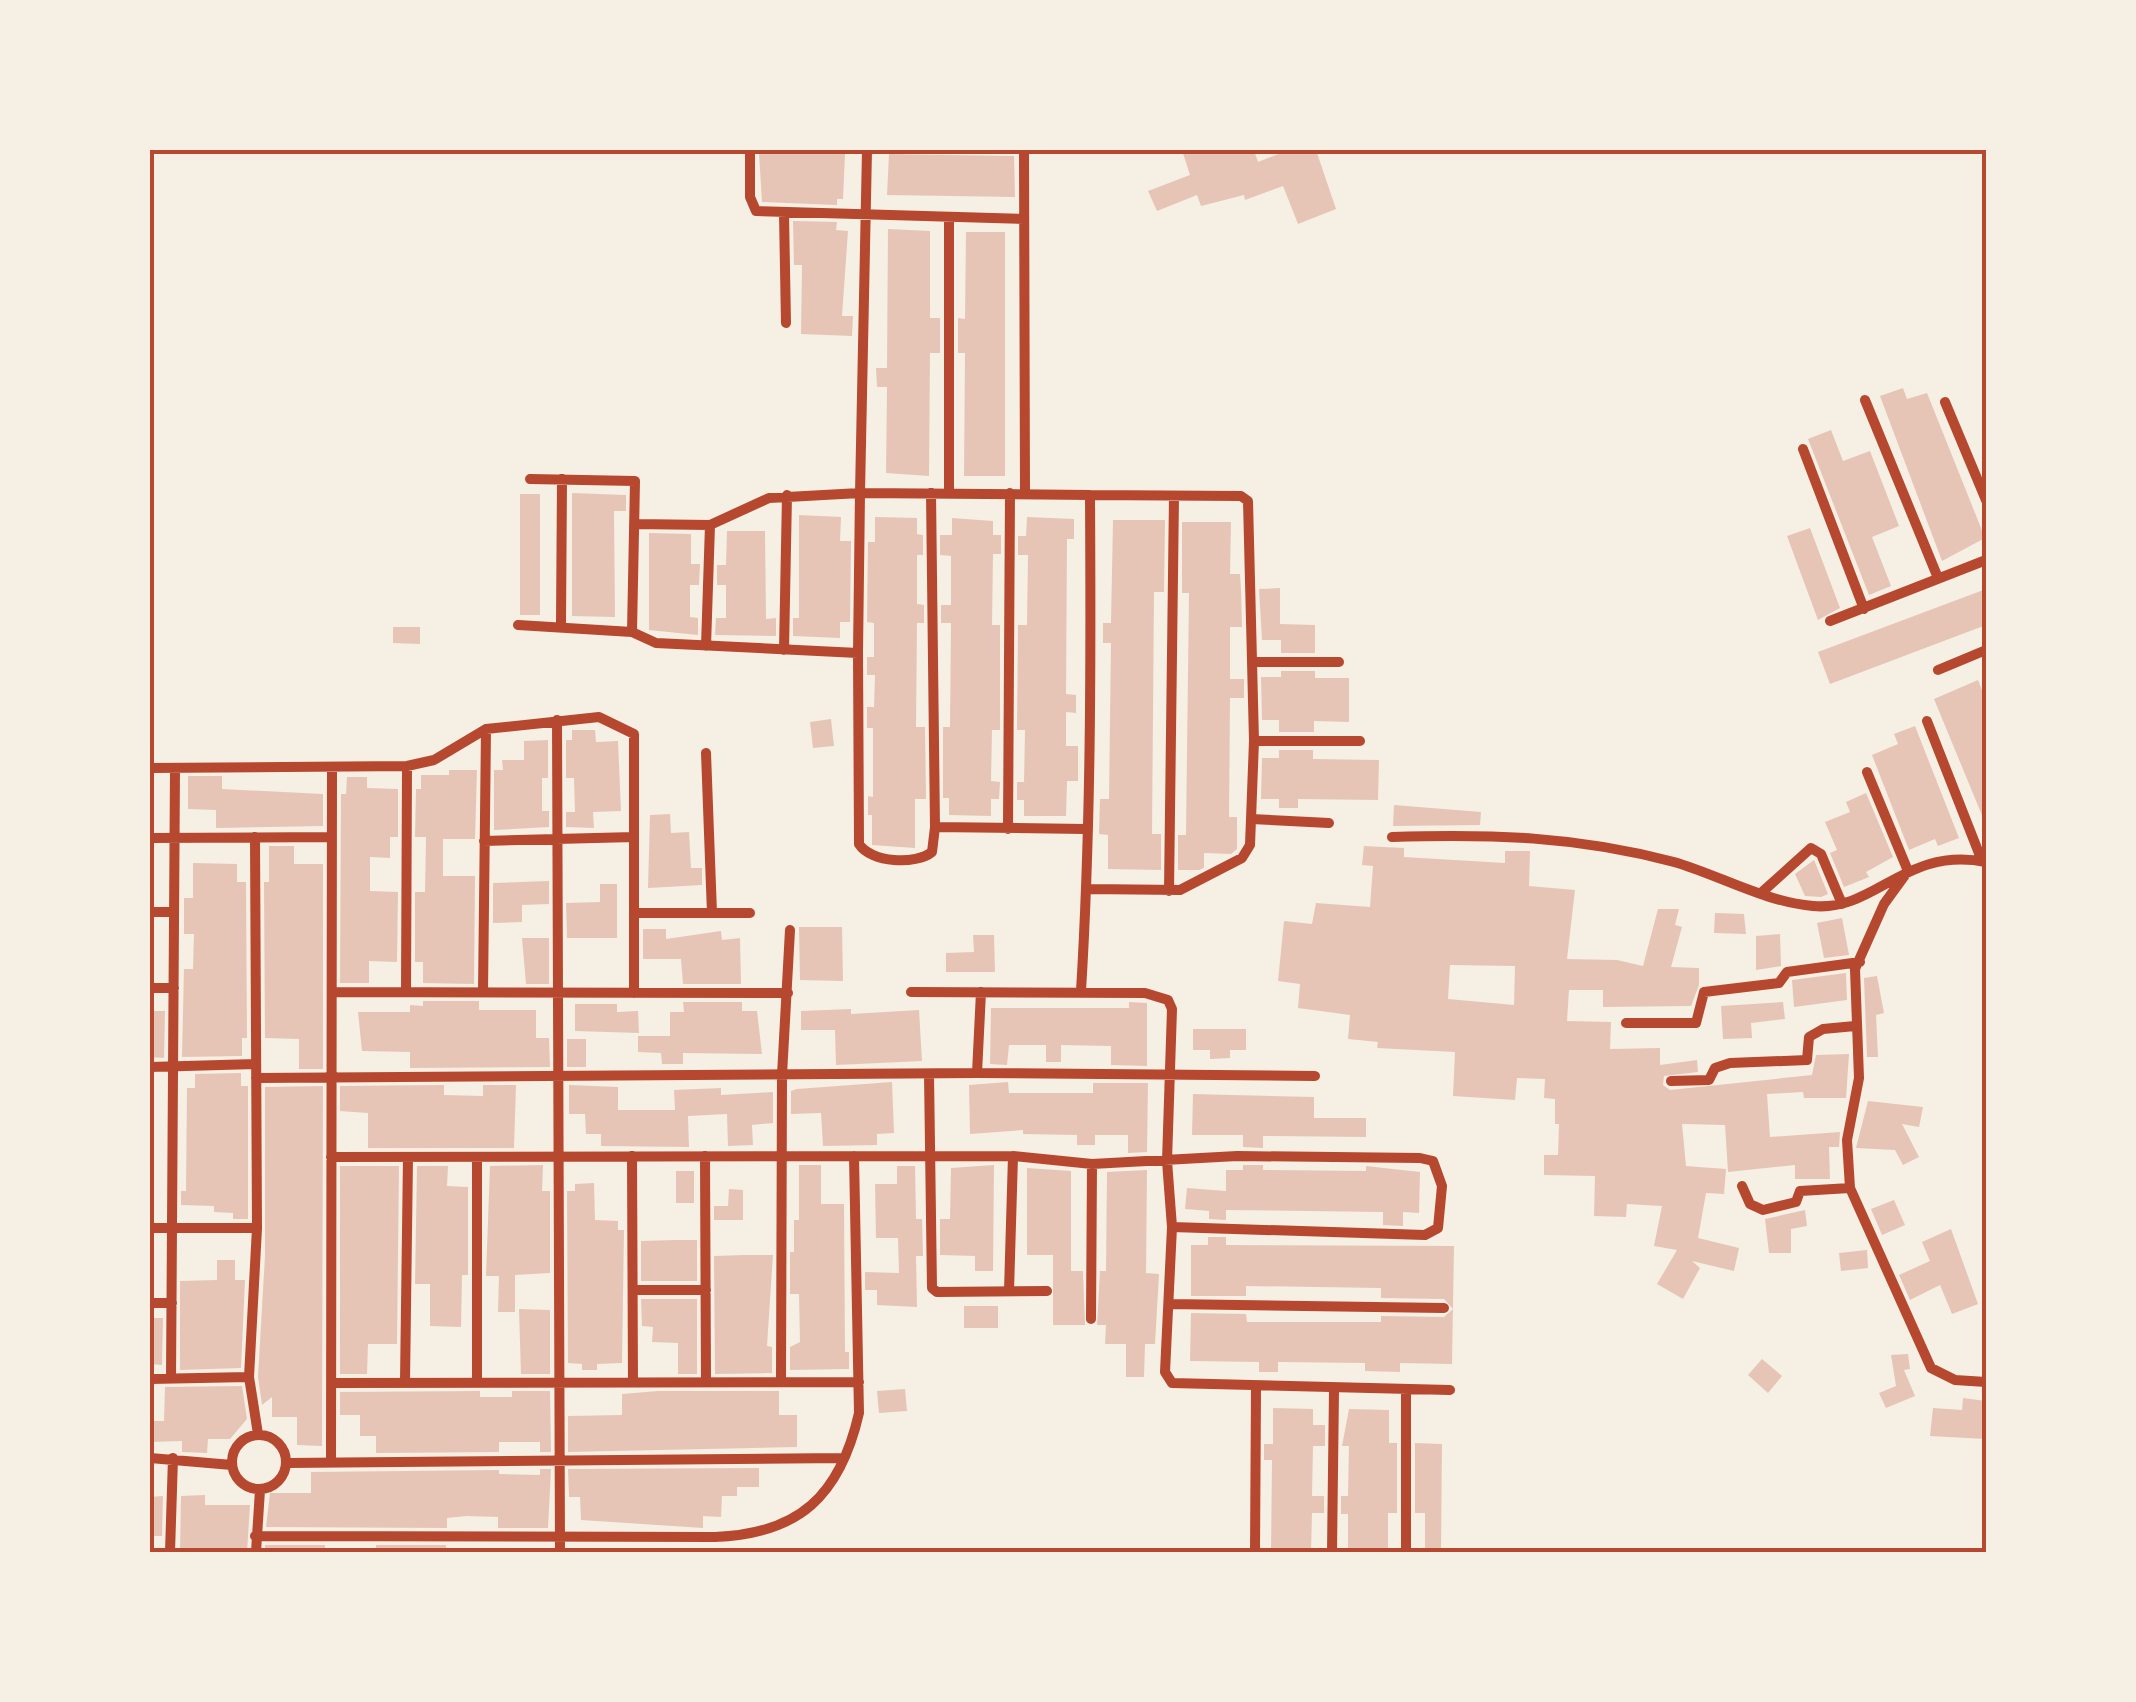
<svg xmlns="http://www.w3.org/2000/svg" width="2136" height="1702" viewBox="0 0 2136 1702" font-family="'Noto Sans',sans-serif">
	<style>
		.building { fill: #e6c5b7; fill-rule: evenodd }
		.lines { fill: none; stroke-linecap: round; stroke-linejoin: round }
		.minor { stroke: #b5482f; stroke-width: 10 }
		.neatline { fill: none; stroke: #b5482f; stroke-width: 4 }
	</style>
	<rect width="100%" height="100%" fill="#f6efe4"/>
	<path class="building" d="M1182 150H1254L1258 162 1289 150H1316L1336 209 1298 224 1283 186 1245 200 1244 195 1201 206 1197 195 1157 211 1148 191 1190 175Z
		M759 153 845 154 843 199H837V205L762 202Z
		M889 154 1014 156 1015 197 887 195Z
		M793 221 837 222 836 230 848 231 842 316H853L852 336 801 334 802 265H794Z
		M888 229 930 231V318H940V353H930L929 476 886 473 887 387H877L876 368H887Z
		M966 232H1005V476H964L965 353H958V318L965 319Z
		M1903 388 1907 399 1927 393 1985 538 1942 561 1880 396Z
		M1831 430 1843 461 1870 451 1899 526 1872 537 1891 586 1869 595 1808 439Z
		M572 493 626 495V511H614L615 617 572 616Z
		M520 494H540V615H520Z
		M799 515 841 517 840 541H851L850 622H840V638L793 636V618H799Z
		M875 517 917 518V534L923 535V555H917V604L924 605V623H917L916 727H925L926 799H915V848L872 845V815H868V796L873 797V728H867V707H874L875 675H867V657H874V623L867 622 868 542H875Z
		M1027 517 1074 519V539H1067L1066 694 1076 695V713L1066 712V746H1078V781H1067L1066 816H1024V800H1017V782H1024L1025 730H1017L1018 625H1027L1028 555H1018V536H1026Z
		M952 518 993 521V535H1001V554H993L992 625H1000V730H992L991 781 1000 782 999 799H991V816L949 815V798H943V727H950L951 623H941V605H951V556L940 555V535H952Z
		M1113 520H1165L1164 592H1154L1152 834H1161V870L1108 869V835L1099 834 1100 799H1109L1111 643H1103V623H1111Z
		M1182 522H1231L1230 574H1240L1241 589 1242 627H1230V679H1244V698H1230L1229 817H1237V849L1231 854 1204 853V868L1199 870H1178V835H1186L1189 593H1182Z
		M1810 528 1840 608 1818 620 1787 536Z
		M727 531H765L766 619 776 618V636L715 635 716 618H726V585H717V565H726Z
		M649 533 691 534V564H700L699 585H690V617L698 618V635L649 630Z
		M1280 588V624L1315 625V653H1281V640H1262L1259 589Z
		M1986 589V625L1830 684 1818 652Z
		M393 627H420V644L393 643Z
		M1281 671H1315V678H1349V722L1314 721V732H1279V720H1262L1261 677H1281Z
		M1978 680 1986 700V825L1934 699Z
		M831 719 834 746 813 748 810 722Z
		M1915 726 1959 838 1938 846 1935 839 1909 850 1872 755 1898 744 1894 734Z
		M572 730H595L596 742 618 741 621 811 593 812 594 828 566 827V812H575L574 778H566V740H572Z
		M548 740V778H542V811H549V827L494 830V770H503L502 760H524V741Z
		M1279 750H1313V759L1379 760 1378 800 1298 799V808H1279V799H1261L1262 758H1279Z
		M449 770H477L475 839H443V876H475L474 984 423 983V962H415V892H425L426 837H415L416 789H421V775H449Z
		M188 776H222V789L323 794V826L216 828V810L188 809Z
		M347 777H367V788L398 789V837H390V858L370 857V891L398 892 397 962 369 961V983H340L341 794H346Z
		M1866 793 1893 857 1866 872 1869 877 1844 887 1830 853 1837 850 1825 822 1850 812 1846 802Z
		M1394 805 1481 812 1480 825 1393 826Z
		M670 814 671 833 689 832 691 868H702V885L648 888 650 815Z
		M269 846H294V864H323V1069H299V1039L265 1038 264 882H269Z
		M1364 846 1404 848V857L1505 863V851H1530L1529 886 1575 890 1567 959 1617 960 1643 966 1658 909H1679L1675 925 1682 927 1671 967 1699 968V985L1691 1006 1603 1007V990H1569L1567 1021 1611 1022 1610 1049 1660 1048V1065L1697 1060 1698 1072 1664 1076 1663 1085 1670 1090 1812 1075 1816 1055 1849 1054 1846 1098H1804L1803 1092 1767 1094 1770 1137 1840 1132 1839 1147H1829L1830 1179H1795V1165L1728 1172 1725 1125 1682 1124 1686 1166 1726 1169 1724 1194 1706 1193 1698 1238 1739 1248 1734 1271 1692 1261 1700 1268 1683 1299 1657 1284 1677 1250 1654 1246 1662 1206 1627 1204 1626 1217 1594 1216 1595 1176 1544 1175V1155H1558L1559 1124H1555V1099L1544 1098 1545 1079 1517 1078 1515 1100 1453 1096 1455 1052 1377 1048 1378 1042 1348 1039 1350 1015 1298 1008 1300 984 1278 981 1284 921 1312 924 1316 903 1370 907 1373 866 1362 865ZM1450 965 1515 966 1514 1005 1448 999Z
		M1814 860 1828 894 1821 897 1805 896 1795 874Z
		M193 863 237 864V882H246L247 1038H242V1056L182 1057 184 969H193L194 934H184V898H193Z
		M549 881V904L522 905V922L493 923V883Z
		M600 884H617V938H567L566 903 600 902Z
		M1715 913 1744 914 1746 934 1714 933Z
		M1842 918 1849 955 1824 958 1817 923Z
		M799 927H842L843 981 800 980Z
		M643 929H666V939L721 931 722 940 740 938 741 984H683L681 959H643Z
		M1780 934 1781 966 1756 970V936Z
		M973 935H994L995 972H946V953L974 952Z
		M522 938H549V984H526Z
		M1846 973 1847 1000 1794 1007 1792 980Z
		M1877 976 1884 1013 1876 1015 1878 1057H1867L1864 978Z
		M423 1001H479V1010H536V1038H549L550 1067 410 1068V1052L362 1051 358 1012H410V1005L423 1006Z
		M683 1002H742V1011H757L762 1054 683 1053V1064H662L661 1053 638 1052V1036H670V1012H684Z
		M1129 1002 1147 1003V1066L1111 1065V1046L1061 1045V1062H1046V1045H1009L1007 1065 990 1064 991 1008H1129Z
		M1783 1002 1785 1019 1751 1023 1752 1038 1723 1039 1721 1006Z
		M575 1004H617V1012L638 1011 639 1033 575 1031Z
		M851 1009V1014L919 1010 922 1061 836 1065 835 1030H801V1011Z
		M150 1011H165L164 1058 150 1057Z
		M1193 1029H1246V1050H1230V1058L1210 1059V1050H1193Z
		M567 1039H586V1067H567Z
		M241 1073V1086H248V1219H233V1213L214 1212V1206L181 1205V1191H186L187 1088H195V1074Z
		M892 1082 894 1133 877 1134V1145L823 1146 821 1113 791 1114V1091L797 1089Z
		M1008 1082 1009 1093H1093V1083H1148L1147 1152 1128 1153V1135H1095V1145H1077V1135L1023 1134V1130L970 1134 969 1085Z
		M444 1085V1095L483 1096V1085H516L514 1148H368V1113L340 1111V1086Z
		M569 1085 618 1087V1110H675L674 1090 721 1088V1095L773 1092V1123L752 1125 753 1145 728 1146 727 1114 688 1116 689 1147 601 1146V1134H586L585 1114H569Z
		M323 1086 322 1446 297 1445V1417H272V1397L262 1405 258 1377 265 1256V1087Z
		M1193 1094 1314 1097V1118H1366V1137L1263 1136V1148L1243 1147V1135H1192Z
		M1868 1101 1923 1107 1919 1127 1902 1124 1919 1157 1903 1165 1895 1150 1856 1148Z
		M543 1165 542 1191H550V1273L515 1275V1312H498L499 1276H486L490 1166Z
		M799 1165H821V1204H844L845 1352H849V1369L790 1370V1347L800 1342 799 1294H790V1252H794V1220H799Z
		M994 1165 993 1271H975V1256L940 1255V1219H950L951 1168Z
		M1243 1165H1263V1170L1366 1171V1166L1420 1172 1419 1213 1403 1212V1226L1383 1225V1212L1226 1210V1220L1209 1219V1211L1185 1209 1187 1188 1226 1191V1170H1243Z
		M340 1166H399L397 1344H368L367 1374H340Z
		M417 1166H448L447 1186 468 1187V1275H462L461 1327 430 1326V1284H415Z
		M897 1166H915L916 1219H922L923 1256H916L917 1307 877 1305V1290H865V1272L899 1273 898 1238H876L875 1184H897Z
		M1027 1168 1071 1171V1271H1083L1085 1325H1053V1255H1027Z
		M1147 1170 1146 1273 1159 1274 1155 1344H1145L1144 1377H1126V1344H1105L1106 1325H1097L1100 1271H1106L1107 1172Z
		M676 1171H694V1203H676Z
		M594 1183 595 1220 618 1221V1230H624L622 1363 597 1364V1370H582V1364L568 1363 567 1191H575V1184Z
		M729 1189 743 1190V1220H714V1206H728Z
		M1894 1200 1905 1225 1882 1235 1871 1209Z
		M1805 1210 1807 1226 1791 1229V1253H1769L1765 1219Z
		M1951 1229 1978 1304 1952 1314 1940 1285 1910 1300 1899 1275 1930 1261 1922 1242Z
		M1208 1237H1226V1245L1454 1246 1452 1364 1400 1363V1372L1365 1371V1363L1278 1362V1372H1259V1362L1190 1361 1191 1313 1246 1314 1247 1322H1381V1316L1444 1317 1453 1309 1444 1299 1381 1298V1288L1246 1286V1296H1191V1245H1208Z
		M676 1240H697V1281H641V1241Z
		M1867 1250 1868 1268 1841 1271 1839 1253Z
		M744 1255H773L767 1346 772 1347V1373L715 1374 714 1256Z
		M217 1260H235V1280H245L241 1368 180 1370V1281L217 1280Z
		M641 1299H697V1374H678V1343L652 1342 653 1327 642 1326Z
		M964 1306H998V1328H964Z
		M519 1309 550 1310V1374H521Z
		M150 1318H163L162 1365 150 1364Z
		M1908 1354 1910 1369 1904 1370 1915 1396 1886 1408 1879 1393 1896 1386 1891 1355Z
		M1762 1359 1782 1376 1768 1393 1748 1375Z
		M242 1386 247 1419 230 1439H208L207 1453 182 1452V1441L150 1442V1421H164L165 1387Z
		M905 1389 907 1411 879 1413 877 1391Z
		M480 1391V1397H512V1391H550L551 1452H540V1442H499V1452L376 1453V1436H360V1415H340V1392Z
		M658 1391H779V1415H797V1447L568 1452V1416L622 1415V1394Z
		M1963 1398 1986 1401V1439L1930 1436 1933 1408 1962 1410Z
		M1273 1408 1313 1409V1425H1325V1446H1313L1312 1496H1324V1513H1312L1311 1552H1271L1272 1460H1264V1444H1273Z
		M1349 1409 1389 1410V1443H1397V1513H1388V1552H1348V1514H1341V1496H1348L1349 1446H1342Z
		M1415 1443 1442 1444 1441 1552H1425V1513H1415Z
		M759 1468V1487H737V1496H722L721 1517 703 1516V1528L581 1520 580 1497H569L568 1469Z
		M540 1469H551L548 1528H498V1517L467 1516 447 1518V1528L266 1527 270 1493H311V1472L499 1470V1474L540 1475Z
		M205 1495V1505H250L247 1552H180L181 1496Z
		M163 1496 162 1536H150V1497Z
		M265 1545H325V1552H265Z
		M376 1545H446V1551L376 1552Z"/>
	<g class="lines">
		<path class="minor" d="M750 150V197L756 211 1024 219
			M1024 150 1025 492
			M784 214 786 323
			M949 218V493
			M1865 400 1938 578
			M1945 402 1986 500
			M1803 449 1864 609
			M530 479 635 481 632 632
			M931 493 935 827 1085 829
			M634 524 710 525
			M1830 621 1986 560
			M561 624 562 479
			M518 625 632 632 656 643 858 653 860 493 1090 495C1091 660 1091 826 1081 991
			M706 646 710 525 769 498 860 493 867 150
			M784 650 787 495
			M858 653 859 844C871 863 916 865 932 852L935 827
			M1253 662H1339
			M1938 670 1986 650
			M557 720 560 1552
			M1927 721 1982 861
			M1254 741H1360
			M706 753 712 913
			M150 768 407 766 434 760 486 729 599 717 634 734V993
			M1867 772 1908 871 1884 904 1855 969 1859 1078 1847 1140 1850 1188 1931 1368 1955 1380 1986 1382
			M1251 819 1329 823
			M1008 829 1010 493
			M255 837 257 1228 249 1377 258 1434
			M1392 837C1492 834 1576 836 1674 862 1719 875 1765 902 1813 906 1876 912 1904 846 1986 862
			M150 838 332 837
			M484 841 634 837
			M1089 889 1180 890 1242 858 1250 845 1254 741 1248 501 1241 496 1090 495
			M1169 891 1174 496
			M1761 893 1811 848 1821 854 1842 904
			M150 912H174
			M634 913H750
			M150 988H174
			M332 992 788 993
			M406 992 407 766
			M483 992 486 729
			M911 992 1145 993 1168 1000 1172 1009 1167 1161 1172 1227 1165 1372 1172 1383 1450 1390
			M1626 1023H1696L1704 992 1779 983 1787 972 1860 962
			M150 1067 256 1064
			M977 1073 981 992
			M929 1074 932 1288 937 1292 1047 1291
			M256 1078 977 1073 1315 1076
			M1671 1081 1709 1080 1715 1068 1730 1063 1807 1060 1809 1037 1823 1029 1855 1026
			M632 1156 633 1382
			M705 1156 706 1382
			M331 1157 1013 1156 1092 1164 1237 1156 1420 1158 1433 1161 1442 1186 1438 1228 1425 1235 1172 1227
			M477 1157V1382
			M1742 1186 1750 1204 1763 1210 1796 1202 1800 1191 1850 1188
			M150 1228H257
			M633 1290H706
			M1009 1291 1013 1156
			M150 1303H172
			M1169 1304 1444 1308
			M1091 1319 1092 1164
			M150 1379 249 1377
			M171 1379 175 768
			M405 1382 408 1157
			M781 1382 782 1075 790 930
			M331 1383 859 1382
			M1406 1390V1552
			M232 1462a27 27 0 1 1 54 0a27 27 0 1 1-54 0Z
			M150 1458 232 1465
			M331 1460 332 767
			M287 1463 844 1458
			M255 1536 715 1537C799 1534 840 1496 859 1413L854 1156
			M170 1552 173 1458
			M256 1552 260 1490
			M1255 1552 1256 1388
			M1332 1552 1334 1390"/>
	</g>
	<rect width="2136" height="1702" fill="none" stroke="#f6efe4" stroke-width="305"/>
	<rect x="152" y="152" width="1832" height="1398" class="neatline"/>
</svg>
